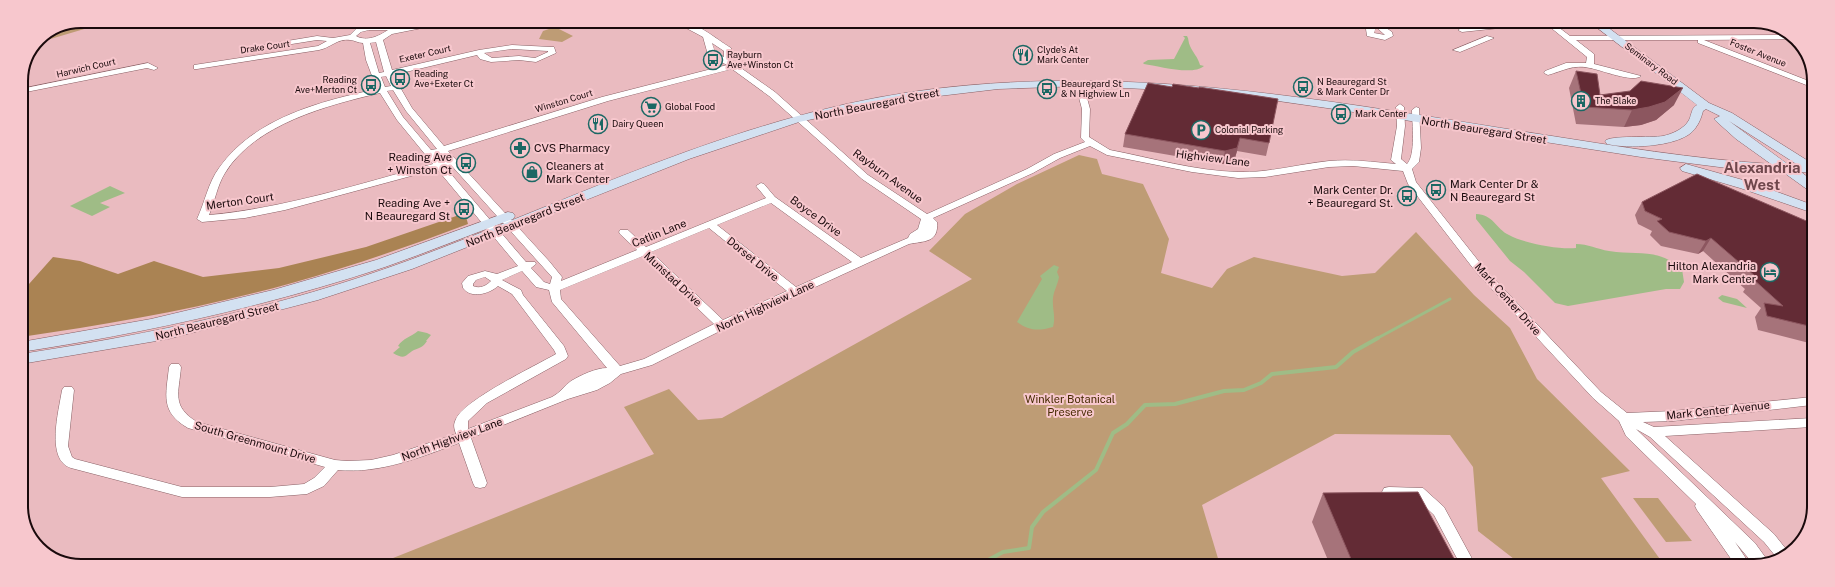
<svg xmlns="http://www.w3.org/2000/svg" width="1835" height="587" viewBox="0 0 1835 587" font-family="'Public Sans',sans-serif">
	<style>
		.green { fill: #be9c75 }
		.forest { fill: #aa8353 }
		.water { fill: #9fbc86 }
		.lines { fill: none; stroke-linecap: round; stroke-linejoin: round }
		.stream-far1 { stroke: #9fbc86; stroke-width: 3 }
		.stream { stroke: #9fbc86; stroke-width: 4 }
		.street-casing { stroke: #896065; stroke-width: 1 }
		.secondary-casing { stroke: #896065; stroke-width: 1 }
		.street { fill: #fff; fill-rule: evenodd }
		.secondary { fill: #d3e1f1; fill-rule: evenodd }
		.wall { fill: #a6737a }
		.shaded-wall { fill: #8c565f }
		.building { fill: #632b35; stroke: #8c565f }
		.labels { text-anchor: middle; stroke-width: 4; stroke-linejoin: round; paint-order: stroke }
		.far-street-label { font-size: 9px; fill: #1a0a0c; stroke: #f7c7cd }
		.far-poi-label { font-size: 9px; fill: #1a0a0c; stroke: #f7c7cd; text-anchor: start }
		.street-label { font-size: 11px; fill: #1a0a0c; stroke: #f7c7cd }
		.poi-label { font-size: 11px; fill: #1a0a0c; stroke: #f7c7cd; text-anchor: end }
		.park-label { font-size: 11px; fill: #452a00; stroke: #f7c7cd }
		.district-label { font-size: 15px; font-weight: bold; fill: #6f474c; stroke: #f7c7cd }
		.rim { fill: none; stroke: #1a0a0c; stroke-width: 2 }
	</style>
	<rect width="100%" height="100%" fill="#eabbc0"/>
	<path class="green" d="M81 21H133L91 27 37 43 39 38Z
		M555 27 573 36 562 42 539 39 543 31Z
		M1079 155 1097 159 1102 174 1143 184 1169 239 1161 273 1212 288 1227 269 1254 257 1342 276 1375 273 1416 232 1474 295 1510 328 1537 379 1630 471 1601 478 1665 566H1523L1478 531 1473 467 1450 435 1335 434 1202 505 1220 565 378 564 654 454 624 407 669 389 698 420 722 418 972 279 929 251 965 214 1017 184Z
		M1633 498H1658L1692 541 1666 542Z"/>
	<path class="forest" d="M465 213 468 224C410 246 352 266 292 283 203 308 112 324 21 337V293L53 257 80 261 118 274 154 261 203 277 279 268 366 247Z"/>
	<path class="water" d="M1183 36H1187C1189 39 1188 42 1190 46 1193 53 1198 57 1200 65L1204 66C1193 76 1158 66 1144 64L1143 63 1148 60 1174 59 1185 38Z
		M110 186 125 193 100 203 110 207 92 216 70 206Z
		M1476 214C1493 214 1496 229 1509 235 1523 243 1560 250 1576 248V244C1588 244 1597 249 1609 251 1638 256 1656 247 1682 269L1684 282 1680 289H1666L1568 306 1555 303 1524 272 1510 261 1476 219Z
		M1054 265 1059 267 1057 272 1059 277C1058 284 1054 290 1053 298 1052 309 1056 316 1053 327 1039 331 1029 331 1017 322L1042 279 1040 276Z
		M1722 295 1737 299 1747 308 1723 302 1718 298Z
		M418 331 427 333 431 335 426 341H427C423 347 420 348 414 350 406 354 406 361 393 353L400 347 398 346C403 338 411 337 418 331Z"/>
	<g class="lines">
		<path class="stream-far1" d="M1376 339 1450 299"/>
		<path class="stream" d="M979 565 1003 552 1029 548 1032 527 1043 512 1096 470 1113 433 1127 424 1145 405 1175 404 1224 391 1244 390 1261 383 1272 374 1336 367 1353 352 1378 338"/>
		<defs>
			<path id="street" d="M418 21H432L429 23 457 21 392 34 383 40 392 70 479 50 512 45 551 47H554L556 53 536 62 519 60 491 62 480 59 477 55 393 75 412 108 444 146 602 97 727 65 708 55 703 37 675 22C696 20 714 38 731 48V61L775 92 868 175 927 214 1027 169 1054 154 1085 142 1081 138 1082 109 1075 83 1079 81 1083 83 1090 109 1089 137 1110 150C1152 158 1195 171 1238 172 1269 173 1299 164 1329 161 1351 159 1373 162 1396 164L1391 160 1397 126 1396 107 1400 104 1404 107 1405 126 1401 159 1407 164C1416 155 1412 123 1412 110L1416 107 1419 108 1421 148 1419 162 1412 169 1416 182 1484 268 1601 392 1627 413 1673 411 1812 397V405L1673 421 1643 422 1654 427 1812 418V427L1665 436 1774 534 1790 554 1777 558 1764 542 1650 437 1636 429 1755 543 1768 561 1755 566 1735 542 1751 566H1736L1697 510 1695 506 1696 504 1626 436 1619 421 1593 398 1476 272 1408 184 1403 171 1353 166 1329 167 1265 177 1238 178 1192 172 1107 155 1090 146 1060 158 1033 173 933 218 937 222C939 243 924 241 909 244L726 328 652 365 621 374 610 383 597 390 568 399 471 438 487 483 485 487 480 488 475 487 473 483 459 443C421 457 380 474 338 470L324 486 307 494 270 497H182L71 468C45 460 59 410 62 390L64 387H72L74 390 68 446 72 457 75 459 182 487H270L304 484 314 478 325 467 188 428C160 412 166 395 169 367L171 364H179L181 367C179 393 171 406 197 422L335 460 347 461 371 460 393 455 456 434C454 428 453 425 456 419 464 400 535 366 556 354L554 350 512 294 498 286C489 294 471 299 463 288L462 283 468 276 485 271 497 274 518 266 437 169 285 210 245 218 202 222 197 219C205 202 208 183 219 168 254 118 321 101 377 89L366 60 363 43C358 43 354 40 350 40 338 38 330 48 319 50L197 69H194V65L318 46 327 41 317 40 254 50V46H257L317 36 333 38 350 35 356 29 363 26H393ZM369 30H388C379 36 367 42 356 36L361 32ZM376 42 384 72 379 73 370 43ZM712 43 724 51V57L715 52ZM512 49 548 51V52L535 58 519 56 492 58 484 53ZM732 69 769 96 862 179 921 219 918 229 910 234 908 238 861 258 775 197 764 184 761 183 756 186 766 198 646 247 628 230H620L619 232 620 234 637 250 561 281 562 277 549 261 448 151 608 101ZM386 76 391 86 385 87 381 77ZM393 90 406 111 437 149 431 150 403 117 387 91ZM380 93 397 120 433 164C359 184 285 208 209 215 215 201 217 186 225 173 255 124 328 105 380 93ZM441 153 447 161 441 162 435 155ZM451 165 552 277 550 284 544 282 531 268 536 264 535 262H526L445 167ZM771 203 852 262 796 287 717 225ZM709 228 787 291 723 320 651 252ZM643 256 714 324 644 359 620 366 561 299 560 290ZM522 271 536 287 549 290 552 302 607 368C596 368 581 375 571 381 564 386 560 393 552 397L468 429V421L487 403 566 359 568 356 564 346 523 295 521 290 502 280ZM485 277 491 281C486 286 480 289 473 286V284L476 280Z
				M1372 23H1379L1392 32 1393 36 1385 40 1367 36 1366 29ZM1376 27 1385 35 1374 33Z
				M1509 23H1553L1570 36 1788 35 1794 39 1704 40 1814 83V88L1698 43V40H1576L1594 54V64L1641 76C1633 83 1601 70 1590 68 1573 64 1563 71 1548 75L1544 73 1545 71 1566 63H1586L1587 57 1550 27H1509L1462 32 1458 30 1462 28Z
				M1487 36 1494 38 1460 52 1453 50Z
				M148 63 158 68 154 70 147 68 21 93V89Z
				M1389 487 1423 488 1444 507 1476 566H1461L1434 515 1415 497 1384 496 1382 492 1384 488Z"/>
			<path id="secondary" d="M1591 23H1602L1709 103 1732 113 1813 164V173L1801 172 1813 181V191L1808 190 1783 172 1727 168 1641 157 1334 109 1250 97 1166 90 1082 86 998 89 897 101 799 122 689 159 412 269 318 300 168 339 21 364V354C152 334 282 307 407 261 573 200 734 118 911 92 1125 61 1327 101 1539 134 1616 146 1693 159 1771 164L1736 139 1716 121 1714 119 1720 116 1706 109 1703 111C1701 119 1698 126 1692 132 1676 147 1627 149 1607 144L1605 141C1609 135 1652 138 1663 136 1672 134 1684 129 1689 120 1692 114 1691 108 1697 105ZM1729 121 1798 165H1789Z
				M1686 164 1750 182 1813 205V213L1740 188 1682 171 1680 168Z
				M508 212 513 213 515 216 513 219C470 235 428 252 385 267 267 306 145 333 21 352V342L151 319 273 290 376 260Z"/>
		</defs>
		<use href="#street" class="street-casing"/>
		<use href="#secondary" class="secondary-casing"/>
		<use href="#street" class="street"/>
		<use href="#secondary" class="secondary"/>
	</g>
	<path class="wall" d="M1576 71 1600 95 1674 105 1656 120 1641 125 1624 127 1576 124 1569 88Z
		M1148 83 1269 143 1266 156 1237 151 1234 161 1222 164 1123 147 1125 134Z
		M1642 202 1808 227 1813 231V344L1758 330 1755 317 1761 308 1743 292 1745 289 1703 251 1698 254 1661 246 1650 235 1652 231 1638 224 1635 215Z
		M1323 493 1458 566 1330 565 1312 522Z"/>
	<path class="shaded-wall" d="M1683 88 1674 105 1656 120 1641 125 1624 127 1632 110Z
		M1240 138 1237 151 1234 161 1222 164 1225 151Z
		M1711 238 1703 251 1698 254 1706 241Z"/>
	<path class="building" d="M1576 71 1597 74 1600 95 1630 91 1641 81 1683 88 1665 102 1649 107 1632 110 1584 107Z
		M1148 83 1172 87 1173 84 1199 88V87L1278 99 1269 143 1240 138 1237 148 1225 151 1125 134Z
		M1697 174 1811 223 1806 226 1813 231V327L1767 316 1764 303 1783 306 1752 278 1755 276 1711 238 1706 241 1669 232 1657 221 1662 219 1645 211 1642 202Z
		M1418 492 1458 566H1354L1323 493Z"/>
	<defs>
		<symbol id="restaurant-ring" viewBox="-11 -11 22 22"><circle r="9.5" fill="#f7c7cd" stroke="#1b6864" stroke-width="1.5"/><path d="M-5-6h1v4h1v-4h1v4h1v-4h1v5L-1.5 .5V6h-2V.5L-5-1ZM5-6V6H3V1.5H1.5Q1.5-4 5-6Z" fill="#1b6864"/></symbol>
		<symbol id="bus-ring" viewBox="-11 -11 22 22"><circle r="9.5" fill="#f7c7cd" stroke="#1b6864" stroke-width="1.5"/><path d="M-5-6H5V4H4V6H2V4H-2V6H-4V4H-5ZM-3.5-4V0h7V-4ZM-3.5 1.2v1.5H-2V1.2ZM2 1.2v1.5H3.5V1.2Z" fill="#1b6864"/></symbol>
		<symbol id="building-ring" viewBox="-11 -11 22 22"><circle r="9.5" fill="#f7c7cd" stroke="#1b6864" stroke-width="1.5"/><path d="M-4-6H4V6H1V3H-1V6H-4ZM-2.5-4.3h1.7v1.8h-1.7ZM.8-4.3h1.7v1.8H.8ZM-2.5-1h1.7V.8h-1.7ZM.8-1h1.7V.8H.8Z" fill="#1b6864"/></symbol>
		<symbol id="supermarket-ring" viewBox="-11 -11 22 22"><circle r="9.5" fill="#f7c7cd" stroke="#1b6864" stroke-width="1.5"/><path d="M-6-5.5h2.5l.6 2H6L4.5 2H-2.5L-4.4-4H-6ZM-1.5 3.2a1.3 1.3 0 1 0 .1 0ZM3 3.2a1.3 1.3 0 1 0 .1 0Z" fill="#1b6864"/></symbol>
		<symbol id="parking-ring" viewBox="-11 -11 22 22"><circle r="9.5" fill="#f7c7cd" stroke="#1b6864" stroke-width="1.5"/><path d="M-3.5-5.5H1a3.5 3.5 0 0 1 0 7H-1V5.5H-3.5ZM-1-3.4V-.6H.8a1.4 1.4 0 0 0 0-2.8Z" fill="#1b6864"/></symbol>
		<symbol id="pharmacy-ring" viewBox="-11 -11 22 22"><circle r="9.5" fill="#f7c7cd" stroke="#1b6864" stroke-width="1.5"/><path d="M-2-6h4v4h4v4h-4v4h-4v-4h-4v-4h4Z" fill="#1b6864"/></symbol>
		<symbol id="shop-ring" viewBox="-11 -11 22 22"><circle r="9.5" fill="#f7c7cd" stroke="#1b6864" stroke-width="1.5"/><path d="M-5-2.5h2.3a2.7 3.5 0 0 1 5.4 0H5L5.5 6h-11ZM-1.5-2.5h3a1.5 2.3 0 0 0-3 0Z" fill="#1b6864"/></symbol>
		<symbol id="hotel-ring" viewBox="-11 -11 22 22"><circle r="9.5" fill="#f7c7cd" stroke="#1b6864" stroke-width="1.5"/><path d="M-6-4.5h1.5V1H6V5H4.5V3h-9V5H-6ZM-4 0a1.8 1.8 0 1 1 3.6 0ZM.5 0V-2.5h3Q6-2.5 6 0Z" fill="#1b6864"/></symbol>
	</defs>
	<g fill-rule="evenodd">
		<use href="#restaurant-ring" x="1012" y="44" width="22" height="22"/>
		<use href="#bus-ring" x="702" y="49" width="22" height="22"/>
		<use href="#bus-ring" x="389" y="68" width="22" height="22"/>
		<use href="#bus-ring" x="360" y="74" width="22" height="22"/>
		<use href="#bus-ring" x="1292" y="76" width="22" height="22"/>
		<use href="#bus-ring" x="1036" y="78" width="22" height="22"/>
		<use href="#building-ring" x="1570" y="90" width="22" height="22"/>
		<use href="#supermarket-ring" x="640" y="96" width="22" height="22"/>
		<use href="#bus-ring" x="1330" y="103" width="22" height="22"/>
		<use href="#restaurant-ring" x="587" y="113" width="22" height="22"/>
		<use href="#parking-ring" x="1190" y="119" width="22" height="22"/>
		<use href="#pharmacy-ring" x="509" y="137" width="22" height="22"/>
		<use href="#bus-ring" x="455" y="152" width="22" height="22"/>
		<use href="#shop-ring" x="521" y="161" width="22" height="22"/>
		<use href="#bus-ring" x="1425" y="179" width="22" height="22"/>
		<use href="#bus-ring" x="1396" y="185" width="22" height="22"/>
		<use href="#bus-ring" x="453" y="198" width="22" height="22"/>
		<use href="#hotel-ring" x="1759" y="261" width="22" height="22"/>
	</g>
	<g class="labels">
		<g class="far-street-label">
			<text transform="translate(265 47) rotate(-8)" y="3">Drake Court</text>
			<text transform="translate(1758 53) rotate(22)" y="3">Foster Avenue</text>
			<text transform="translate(425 54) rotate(-13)" y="3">Exeter Court</text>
			<text transform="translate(1651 64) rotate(37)" y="3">Seminary Road</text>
			<text transform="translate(86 68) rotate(-13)" y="3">Harwich Court</text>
			<text transform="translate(564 101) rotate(-17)" y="3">Winston Court</text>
		</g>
		<g class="far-poi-label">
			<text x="1037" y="53">Clyde's At<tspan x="1037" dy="10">Mark Center</tspan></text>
			<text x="727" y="58">Rayburn<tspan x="727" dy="10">Ave+Winston Ct</tspan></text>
			<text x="414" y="77">Reading<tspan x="414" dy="10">Ave+Exeter Ct</tspan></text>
			<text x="357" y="83" text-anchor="end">Reading<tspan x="357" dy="10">Ave+Merton Ct</tspan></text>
			<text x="1317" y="85">N Beauregard St<tspan x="1317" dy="10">&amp; Mark Center Dr</tspan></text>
			<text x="1061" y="87">Beauregard St<tspan x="1061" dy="10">&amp; N Highview Ln</tspan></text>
			<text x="1595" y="104">The Blake</text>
			<text x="665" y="110">Global Food</text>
			<text x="1355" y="117">Mark Center</text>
			<text x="612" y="127">Dairy Queen</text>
			<text x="1215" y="133">Colonial Parking</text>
		</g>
		<g class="street-label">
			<text transform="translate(877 104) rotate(-11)" y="4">North Beauregard Street</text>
			<text transform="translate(1484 130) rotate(9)" y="4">North Beauregard Street</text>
			<text transform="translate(1213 158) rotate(7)" y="4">Highview Lane</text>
			<text transform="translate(888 176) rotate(36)" y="4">Rayburn Avenue</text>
			<text transform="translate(240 201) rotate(-8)" y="4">Merton Court</text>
			<text transform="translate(816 216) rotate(36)" y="4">Boyce Drive</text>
			<text transform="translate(525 220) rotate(-22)" y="4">North Beauregard Street</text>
			<text transform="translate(659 233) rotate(-22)" y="4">Catlin Lane</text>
			<text transform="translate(753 259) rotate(39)" y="4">Dorset Drive</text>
			<text transform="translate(673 279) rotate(43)" y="4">Munstad Drive</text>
			<text transform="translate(1508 299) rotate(48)" y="4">Mark Center Drive</text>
			<text transform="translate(765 306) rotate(-25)" y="4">North Highview Lane</text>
			<text transform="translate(217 321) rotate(-14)" y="4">North Beauregard Street</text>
			<text transform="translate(1718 410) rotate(-6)" y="4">Mark Center Avenue</text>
			<text transform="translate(452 439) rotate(-20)" y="4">North Highview Lane</text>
			<text transform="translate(255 442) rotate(16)" y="4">South Greenmount Drive</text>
		</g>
		<g class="poi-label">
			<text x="534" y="152" text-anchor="start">CVS Pharmacy</text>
			<text x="452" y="161">Reading Ave<tspan x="452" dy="13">+ Winston Ct</tspan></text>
			<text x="546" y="170" text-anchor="start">Cleaners at<tspan x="546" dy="13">Mark Center</tspan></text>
			<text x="1450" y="188" text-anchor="start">Mark Center Dr &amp;<tspan x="1450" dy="13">N Beauregard St</tspan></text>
			<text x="1393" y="194">Mark Center Dr.<tspan x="1393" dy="13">+ Beauregard St.</tspan></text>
			<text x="450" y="207">Reading Ave +<tspan x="450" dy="13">N Beauregard St</tspan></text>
			<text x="1756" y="270">Hilton Alexandria<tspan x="1756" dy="13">Mark Center</tspan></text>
		</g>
		<g class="park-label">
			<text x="1070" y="403">Winkler Botanical<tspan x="1070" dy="13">Preserve</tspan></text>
		</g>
		<g class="district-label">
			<text x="1762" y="173">Alexandria<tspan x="1762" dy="17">West</tspan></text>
		</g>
	</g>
	<path d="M0 0H1835V587H0ZM81 28H1754A53 53 0 0 1 1807 81V506A53 53 0 0 1 1754 559H81A53 53 0 0 1 28 506V81A53 53 0 0 1 81 28Z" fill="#f7c7cd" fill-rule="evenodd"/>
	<path class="rim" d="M81 28H1754A53 53 0 0 1 1807 81V506A53 53 0 0 1 1754 559H81A53 53 0 0 1 28 506V81A53 53 0 0 1 81 28Z"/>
</svg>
